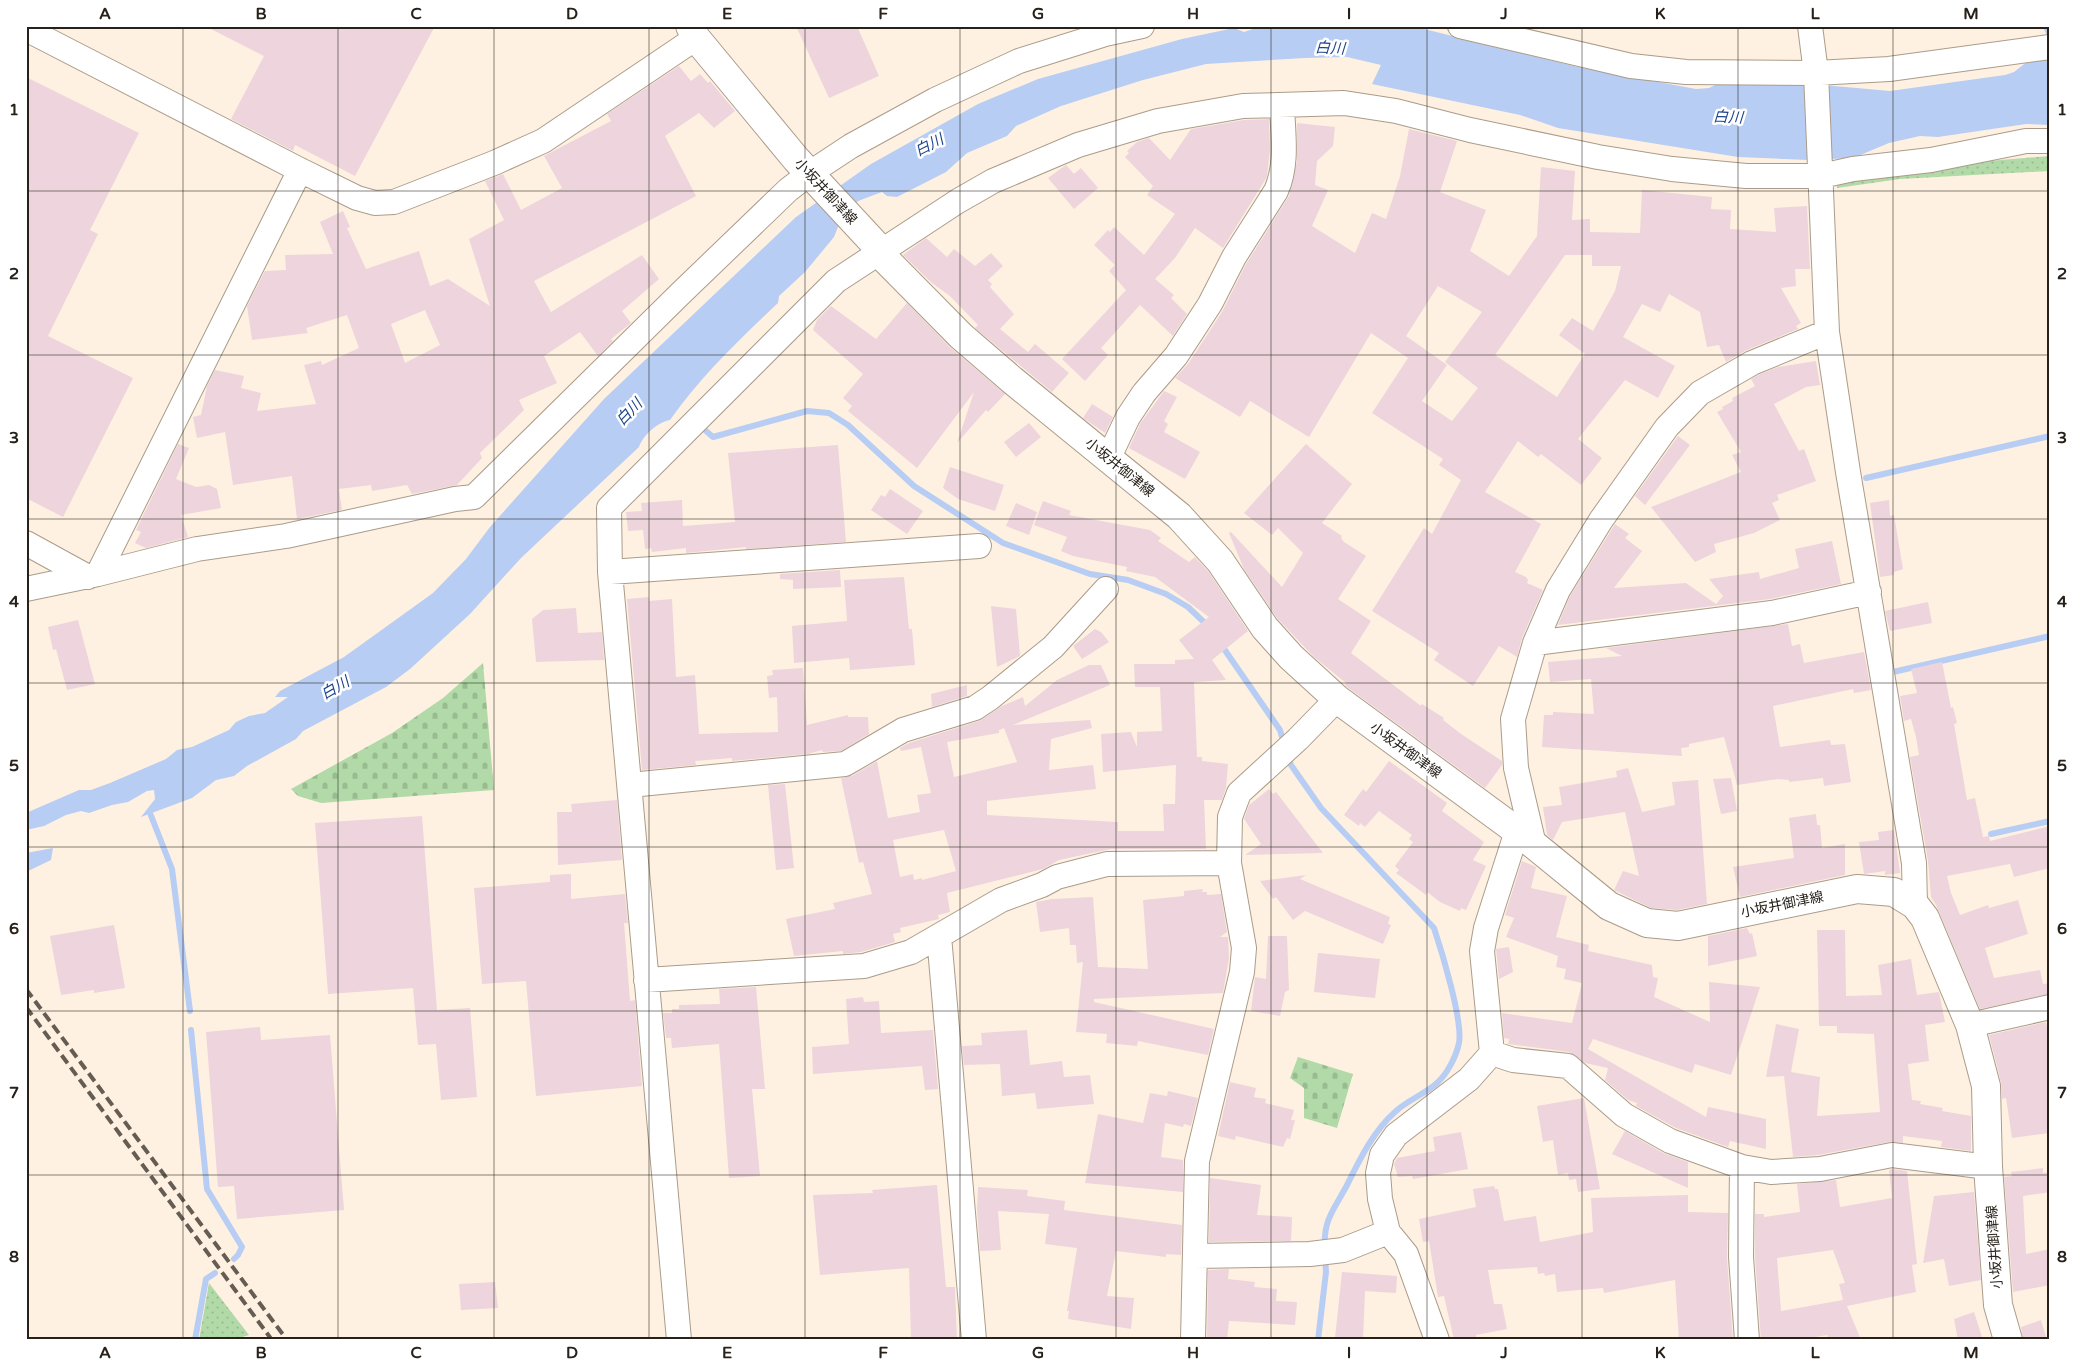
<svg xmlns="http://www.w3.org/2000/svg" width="2076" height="1366" viewBox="0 0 2076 1366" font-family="'Varela Round','Noto Sans JP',sans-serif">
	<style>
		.grass { fill: url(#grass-dots) }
		.cemetery { fill: url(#cemetery-stones) }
		.water { fill: #b7cdf3 }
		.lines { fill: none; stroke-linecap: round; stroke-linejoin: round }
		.stream { stroke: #b7cdf3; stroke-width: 6 }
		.building { fill: #eed4dc; fill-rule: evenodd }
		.minor-casing { stroke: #ab9c8a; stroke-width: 26 }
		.major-casing { stroke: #ab9c8a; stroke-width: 30 }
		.minor { stroke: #fff; stroke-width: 24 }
		.major { stroke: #fff; stroke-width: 28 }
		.rail { stroke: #655d53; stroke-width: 4; stroke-dasharray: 10 5; stroke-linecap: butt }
		.grid { fill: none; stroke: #27211a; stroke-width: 1; stroke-opacity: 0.55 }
		.labels { text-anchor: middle; stroke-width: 5; stroke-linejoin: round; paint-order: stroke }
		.street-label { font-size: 14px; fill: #27211a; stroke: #fff }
		.water-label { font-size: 15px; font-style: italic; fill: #1d448c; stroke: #fff }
		.neatline { fill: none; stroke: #27211a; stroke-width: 2 }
		.grid-label { font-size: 16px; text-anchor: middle; font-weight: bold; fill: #27211a }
	</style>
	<defs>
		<pattern id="grass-dots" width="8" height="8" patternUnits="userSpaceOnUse" patternTransform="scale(1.25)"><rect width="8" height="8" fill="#b2daa8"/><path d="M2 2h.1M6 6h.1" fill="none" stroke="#99bb90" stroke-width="1.8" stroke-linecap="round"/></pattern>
		<pattern id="cemetery-stones" width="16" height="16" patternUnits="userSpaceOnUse" patternTransform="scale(1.25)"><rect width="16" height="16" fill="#b2daa8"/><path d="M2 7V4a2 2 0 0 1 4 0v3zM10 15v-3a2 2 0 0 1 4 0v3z" fill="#99bb90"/></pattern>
	</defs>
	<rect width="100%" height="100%" fill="#fef1e1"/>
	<path class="grass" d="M2050 156V171L1900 179 1837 188 1838 181 1963 163Z
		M209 1283 249 1335 233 1340H199Z"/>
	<path class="cemetery" d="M483 663 494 790 321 803 298 796 291 789 392 733 443 698Z
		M1298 1057 1353 1074 1337 1128 1304 1118V1088L1290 1078Z"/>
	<path class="water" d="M1262 26H1412L1578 67 1696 89 1709 88 1732 77 1890 91 2005 75 2014 72 2028 61 2050 53V125L2026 124 1938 137 1920 136 1889 143 1853 158 1808 160 1738 157 1558 128 1520 115 1372 84 1381 65 1347 57 1305 58 1206 64 1143 80 1061 106 1016 126 1007 136 967 153 946 172 897 197 887 196 882 192 858 201 840 222 834 237 805 272 779 296 778 303C740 339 701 376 670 420 658 422 643 435 639 447L521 558 470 614 410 669 386 687 303 731 296 739 247 766 234 776 216 780 192 798 141 817 155 799 154 790 147 791 128 802 112 805 89 813 81 811 66 815 44 826 26 830V813L79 790H91L110 783 166 759 177 750 192 747 229 730 236 722 249 716 265 713 288 697H275L280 691 344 657 433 593 466 559 490 527 604 399 796 217 871 164 978 104 1038 79 1182 39 1234 28 1244 32Z
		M53 848 51 860 26 872V853Z"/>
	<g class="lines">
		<path class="stream" d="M2046 26 2049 33
			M706 431 713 437 807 411 829 413 848 425 914 486 1003 543 1090 574 1128 580 1166 594 1188 607 1209 627
			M1866 478 2050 436
			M1220 643 1280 730 1284 744
			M1893 672 2050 636
			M1288 756 1291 765 1321 808 1434 928C1442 952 1463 1021 1459 1043 1456 1057 1447 1074 1437 1083 1425 1094 1408 1100 1396 1111 1373 1131 1359 1161 1346 1187 1334 1209 1323 1221 1325 1247
			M150 813 172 869 190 1011
			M1991 834 2050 821
			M191 1030 207 1189 242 1247 238 1255 234 1259
			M195 1340 206 1279 215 1273
			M1318 1340 1326 1272 1325 1257"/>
	</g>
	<path class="building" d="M205 26H435L355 176 295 145 293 151 231 119 264 56Z
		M796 26H857L879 76 829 98Z
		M679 66 691 81 700 74 708 83 710 81 735 111 714 128 699 113 665 136 696 196 534 281 551 312 642 255 659 279 622 311 631 323 611 339 613 341 598 356 580 332 544 356 557 383 519 400 524 410 480 453 482 458 457 485 412 494 407 485 372 491 371 485 339 489 342 510 297 519 292 476 233 485 225 432 197 438 193 417 201 415 207 386 215 370 244 376 241 388 261 393 257 411 316 404 304 365 321 361 322 365 359 348 347 315 306 328 308 333 252 340 247 306 265 271 286 270 285 255 333 254 320 222 343 211 350 227 347 228 366 269 419 251 430 286 448 279 490 306 469 239 504 220 485 181 503 174 521 210 562 188 544 156 611 121 607 114ZM425 310 440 345 405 363 391 324Z
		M26 77 139 133 90 230 98 234 48 336 133 378 63 517 26 498Z
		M1269 119 1270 149 1267 177 1223 248 1195 228 1175 258 1155 279 1174 295 1171 298 1187 314 1173 336 1140 305 1101 348 1108 355 1085 381 1062 359 1126 290 1109 271 1115 265 1094 245 1108 230 1110 232 1114 227 1144 255 1175 214 1147 195 1153 186 1125 157 1129 153 1127 151 1137 142 1149 138 1170 160 1191 129 1244 120Z
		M1297 123 1335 127 1333 146 1317 161 1315 185 1328 190 1312 226 1355 253 1372 213 1386 219 1400 176 1409 129 1457 141 1440 192 1486 210 1470 251 1509 276 1537 236 1541 167 1575 171 1572 220 1590 219V232L1640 233 1642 190 1712 197 1711 209 1731 210 1730 229 1776 232 1774 208 1807 206 1810 269H1795L1796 286 1781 288 1801 323 1796 326 1798 329 1747 350 1726 362 1719 345 1707 347 1700 312 1669 294 1660 312 1642 304 1623 337 1675 366 1658 398 1625 380 1578 439 1602 458 1581 485 1541 454 1538 457 1518 441 1485 492 1541 524 1515 572 1526 577 1528 580 1527 583 1543 590 1522 638 1517 657 1499 646 1473 686 1434 660 1439 653 1372 611 1424 528 1432 534 1461 480 1439 465 1443 459 1372 413 1408 358 1371 333 1309 437 1250 401 1240 417 1175 378 1188 364 1222 312 1246 264 1289 196 1297 161ZM1565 255H1592V266H1621L1615 291 1593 331 1572 318 1559 335 1585 354 1557 397 1495 355ZM1438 286 1482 312 1445 362 1478 388 1452 421 1422 401 1447 365 1406 336Z
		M1066 165 1074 174 1081 168 1098 188 1074 209 1048 178Z
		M926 238 947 257 954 249 975 266 991 253 1003 266 988 280 992 284 990 287 1014 314 1000 329 1028 352 1035 344 1069 373 1052 392 975 328 978 325 950 296 932 283 903 255Z
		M907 303 950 347 1005 394 988 412 986 410 957 443 974 392 917 468 848 411 852 406 843 398 863 374 813 330 817 320 831 306 876 339Z
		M1816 361 1820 385 1806 387 1774 404 1799 451 1804 449 1816 481 1777 495 1779 500 1772 503 1780 520 1754 533 1714 544 1716 552 1695 562 1651 507 1741 472 1732 455 1741 452 1717 412 1723 409 1722 407 1733 401 1732 398 1755 386 1751 379 1758 375 1778 367Z
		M1164 391 1177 397 1164 421 1168 424 1164 432 1200 452 1185 479 1129 448 1140 424Z
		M1092 404 1113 417 1105 433 1083 418Z
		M1029 423 1041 437 1016 457 1004 442Z
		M1678 436 1690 445 1645 505 1635 496Z
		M178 444 189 448 176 479 196 487 209 485 217 489 221 508 181 515 188 537 146 548 135 543 141 532 136 530Z
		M1306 444 1352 484 1322 523 1342 536 1341 538 1344 542 1366 556 1338 599 1371 621 1351 653 1421 706 1422 704 1444 718 1443 720 1461 734 1502 761V765L1485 788 1347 687 1345 685 1346 683 1314 657 1277 618 1244 569 1229 533 1231 532 1282 587 1303 553 1278 528 1272 535 1244 513Z
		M838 445 846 542 746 549V547L686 553V548L652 552 651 548 645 549 643 530 628 531 626 512 642 511 641 503 682 500 683 526 735 522 728 453Z
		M950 467 1004 485 995 511 958 499 943 488Z
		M890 489 923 511 907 534 871 510 881 495 885 497Z
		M1889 500 1890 516 1894 515 1903 569 1894 572V575L1880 577 1870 503Z
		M1043 501 1071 511 1069 515 1150 530 1161 538 1158 541 1189 562 1195 557 1208 571 1248 631 1212 660 1226 680 1194 682 1197 757H1202V761L1228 764 1226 788 1222 800H1204L1206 849H1111L1059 860 1043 869 947 893 950 912 938 915 939 919 900 928 901 932 893 934 895 942 861 952 843 954V951L794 956 786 919 835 909 833 903 872 894 863 862 859 863 841 778 852 776 877 761 888 818 920 812 917 795 931 793 921 747 901 751 900 748 909 743 979 721 1002 706 1023 697 1025 706 1057 680 1089 665H1101L1110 685 1013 725 1090 720 1092 728 1051 739 1049 770 1093 765 1096 789 987 801V815L1118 822V831H1164L1163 804H1175L1176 765 1103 772 1101 734 1131 732 1137 747V732L1162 731 1160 687H1135L1134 664H1175V660L1194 659 1179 640 1209 617 1155 577 1126 571 1127 567 1073 556 1061 551 1067 537 1034 525ZM1004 728 1017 762 954 777 947 742 999 733V730ZM944 830 956 871 922 880V878L914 880 913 874 900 877 893 840Z
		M1016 503 1037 512 1029 535 1006 526Z
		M1615 524 1629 534 1625 538 1642 551 1614 588 1686 583 1716 604 1723 596 1709 579 1759 572 1760 579 1799 568 1795 549 1832 541 1841 584 1770 599 1558 625 1570 596Z
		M840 570 841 587 793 589V580L780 579V574Z
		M904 577 909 629H912L915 665 850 670 849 658 794 663 792 626 847 621 844 580Z
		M649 597V601L672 599 676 677 695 675 699 734 778 732 777 697 769 698 767 676 773 675 772 670 803 668 807 725 848 715V717H868L869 734 841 751 823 752 822 750 808 754 732 761V758L695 761 696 765 642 770 627 599Z
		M1928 602 1932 623 1890 631 1885 611Z
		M991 606 1016 609 1020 656 997 667Z
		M576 608 578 633 602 632 604 660 536 662 532 619 543 610Z
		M78 620 95 684 67 690 56 649 53 650 48 627Z
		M1788 624 1792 646 1800 644 1804 663 1864 652 1871 690 1854 693 1853 689 1773 706 1780 747 1830 740 1831 745 1845 744 1851 782 1824 786 1823 778 1789 782V780L1778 779 1737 785 1724 737 1689 744V747L1681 748 1682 756 1542 747 1544 715H1553V712L1594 714 1591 679 1550 682 1548 662 1622 656 1606 648Z
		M1095 629 1101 632 1109 642 1082 659 1073 646Z
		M1942 662 1951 708 1953 707 1957 723 1954 724 1967 800 1975 798 1983 837 1989 836 1990 841 2050 826V868L2014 877 2010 864 1947 876 1951 893 1960 915 1988 905 1989 908 2018 900 2028 934 1985 948 1994 978 2040 970 2043 984 2050 983V994L1980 1009 1936 905 1931 897 1928 861 1910 757 1919 755 1916 737 1911 719 1904 721 1900 696 1917 693 1911 669Z
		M967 685V696L932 707 931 694Z
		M1389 761 1447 803 1442 811 1484 842 1473 860 1486 866 1466 910 1461 908 1460 911 1440 902 1427 892 1426 895 1396 873 1399 870 1395 866 1413 842 1409 839 1412 835 1379 811 1365 827 1360 823 1359 826 1344 815 1363 789 1366 792Z
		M1628 768 1642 812 1675 805 1672 782 1698 780 1707 904 1677 910 1651 908 1614 890 1623 871 1639 876 1625 812 1562 822 1553 840 1547 835 1543 807 1562 805 1559 787 1617 777 1616 771Z
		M1731 778 1737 811 1721 814 1713 779Z
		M785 784 794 868 776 870 768 785Z
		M1269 789 1273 794 1276 792 1323 853 1245 855 1261 844 1244 819 1249 805Z
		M617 800 622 860 558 865 557 812H572L571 804Z
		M1816 814 1817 825H1820L1822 848 1845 844V875L1740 897 1733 867 1794 858 1789 818Z
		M422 816 437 1010 470 1008 477 1097 441 1100 436 1044 418 1045 413 988 328 994 315 823Z
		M1894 830 1900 873 1885 875V871L1864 874 1859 842 1879 840 1878 832Z
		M1522 861 1536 867 1531 888 1567 896 1556 937 1589 945 1588 951 1652 965 1653 977 1658 978 1654 997 1710 1022 1709 982 1760 987 1731 1075 1695 1064 1692 1073 1593 1039 1588 1049 1706 1117 1708 1107 1766 1119V1149L1730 1141 1728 1147 1676 1128 1636 1106 1637 1103 1628 1100 1605 1080 1608 1068 1585 1063 1569 1052 1508 1044 1509 1039 1504 1038 1502 1013 1572 1023 1582 983 1564 979 1566 969 1556 967 1558 956 1506 937 1514 918 1505 915Z
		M571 874V899L625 894 628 923H624L630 1001 635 1000 642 1086 536 1096 526 981 482 984 474 888 550 882V875Z
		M1306 875 1300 879 1390 917 1388 924 1391 925 1383 944 1305 911 1293 920 1276 897 1273 899 1260 881Z
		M1203 889 1202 892H1207V895L1221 894 1227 932 1220 937H1228L1229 958 1223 993 1094 999V1002L1214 1029 1208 1055 1138 1041 1137 1046 1106 1043 1107 1034 1076 1032 1083 962 1077 963 1076 945H1070L1069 928 1040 932 1036 902 1052 899 1093 897 1098 967 1148 969 1143 900 1184 896V891Z
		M114 925 125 988 94 993V990L61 995 50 936Z
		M1747 928 1750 934 1752 933 1757 956 1708 966V936Z
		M1817 930H1845L1846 996 1882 995 1878 965 1911 959 1917 995 1939 992 1945 1022 1925 1025 1929 1061 1908 1064 1912 1100 1921 1101 1920 1104 1943 1108 1942 1111 1971 1116V1151L1941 1147 1942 1141 1903 1136V1143L1889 1142 1818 1155 1793 1157 1784 1076 1766 1077 1776 1024 1799 1029 1791 1072 1820 1077 1817 1116 1880 1112 1874 1034 1837 1033V1026H1819Z
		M1268 936H1287L1289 990 1285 992 1280 1016 1251 1011 1255 977 1266 979Z
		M1509 947 1513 972 1499 979 1496 949Z
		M1318 953 1380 959 1375 998 1314 992Z
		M756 987 765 1089H752L760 1176 729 1178 719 1044 672 1048 671 1038H666L663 1013H672V1009H679V1005L720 1004 719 989Z
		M863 997 864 1002 879 1001 881 1033 933 1030 938 1089 925 1090 922 1066 813 1074 812 1047 849 1044 846 999Z
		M2046 1022 2050 1040V1133L2012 1138 2006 1098 2002 1099 2001 1082 1989 1035Z
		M260 1027 261 1040 330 1035 344 1210 237 1219 234 1186 218 1187 206 1032Z
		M1027 1030 1030 1065 1062 1061 1064 1077 1090 1075 1094 1104 1037 1109 1035 1093 1002 1096 1000 1064 964 1065 962 1046 982 1045 981 1033Z
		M1230 1082 1256 1088 1254 1097 1266 1099 1265 1103 1294 1110 1291 1120H1295L1290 1139 1287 1138 1283 1147 1236 1136 1235 1140 1218 1136Z
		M1168 1091 1198 1098 1191 1126 1184 1124 1183 1127 1165 1123 1161 1157 1183 1160V1192L1085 1183 1098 1114 1143 1123 1150 1093 1167 1096Z
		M1584 1098 1600 1189 1578 1192 1576 1179 1569 1180 1568 1173 1558 1175 1553 1140 1543 1142 1537 1106Z
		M1625 1131 1663 1153 1688 1162V1188L1612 1154Z
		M1461 1132 1468 1169 1413 1179 1412 1176 1398 1177 1394 1164 1397 1158 1435 1151 1433 1137Z
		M2043 1168V1173L2050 1172V1192L2023 1196 2026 1254 2050 1249V1285L2013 1292 2004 1177 2012 1176 2011 1172Z
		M1892 1169 1907 1171 1917 1264 1912 1265 1916 1292 1847 1306 1861 1340H1829L1827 1335 1799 1340H1761L1755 1257V1214H1764V1217L1800 1212 1797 1184 1836 1180 1840 1207 1892 1198 1889 1170ZM1833 1250 1845 1283 1839 1284 1843 1300 1781 1311 1777 1258Z
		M1210 1178 1261 1185 1257 1215 1292 1217 1291 1241 1209 1242Z
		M937 1185 946 1287H955L957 1340H911L909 1268 820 1275 813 1195 873 1193 872 1190Z
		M1494 1186 1495 1189H1498L1504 1221 1536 1216 1540 1242 1593 1232 1591 1198 1688 1195V1212L1728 1213 1727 1258 1733 1340H1679L1675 1280 1604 1293 1603 1288 1557 1292 1555 1274 1545 1276 1544 1273 1538 1274 1537 1267 1488 1270 1494 1304H1502L1507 1329 1476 1335 1477 1340H1454L1444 1296 1438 1297 1429 1241 1423 1242 1419 1219 1476 1207 1473 1189Z
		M978 1187 1028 1190 1027 1196 1065 1201 1064 1210 1182 1225 1181 1255 1166 1254V1257L1116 1251 1107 1296 1134 1298 1131 1329 1068 1319 1069 1311H1067L1077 1248 1045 1244 1049 1214 998 1211 1001 1250 980 1251 977 1209Z
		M1974 1192 1981 1280 1949 1286 1944 1259 1923 1263 1934 1196Z
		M1229 1269 1228 1279 1255 1282 1254 1287 1277 1289 1276 1301 1297 1302 1295 1325 1229 1321 1227 1340H1207L1208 1270Z
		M1342 1272 1397 1276 1396 1293 1365 1291 1363 1339 1335 1338Z
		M495 1282 498 1308 461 1310 459 1284Z
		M1974 1312 1983 1340H1958L1954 1319Z
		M2041 1320 2047 1340H2023L2021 1327Z"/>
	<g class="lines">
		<defs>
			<path id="minor" d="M1460 26 1631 66 1686 72 1816 73 1889 69 2050 47
				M1810 26 1816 73 1827 332 1848 472 1914 863 1915 905
				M26 29 300 170 357 198 375 203 394 202 494 163 543 141 696 38
				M1109 457 1128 417 1144 393 1176 356 1210 304 1234 257 1276 191C1288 164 1283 134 1282 106
				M26 543 88 577
				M610 572 979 546
				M98 574 300 170
				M26 589 98 574 197 549 286 536 455 499 474 497 681 293 788 190 810 173 851 146 935 100 1019 61 1105 34 1142 26
				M1535 643 1772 613 1869 592
				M630 785 845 764 903 730 975 708 990 698 1053 647 1106 589
				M1534 845 1516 768 1513 719 1535 643 1558 590 1601 520 1667 427 1700 393 1752 363 1827 332
				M939 936 974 1340
				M646 980 864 966 911 952 1001 900 1042 885 1057 877 1107 864 1229 863
				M1970 1025 2050 1007
				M1492 1053 1513 1060 1568 1066 1624 1115 1670 1141 1742 1167 1771 1172 1820 1169 1892 1155 1988 1167
				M1742 1167 1741 1257 1747 1340
				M1195 1256 1310 1254 1343 1250 1388 1232
				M679 1340 610 572 609 508 836 281 958 201 993 181 1078 145 1158 121 1243 106 1344 103 1396 111 1470 130 1598 157 1672 169 1746 176H1821L1853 169 1931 160 2026 141H2050
				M1193 1340 1197 1161 1242 972 1244 948 1229 863 1230 817 1239 793 1298 739 1337 699
				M1437 1340 1406 1254 1388 1232 1380 1199 1378 1173 1382 1155 1396 1135 1469 1079 1492 1053 1482 951 1486 928 1517 831"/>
			<path id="major" d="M690 26 696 38 796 159 874 243 879 253 961 336 1012 380 1179 516 1220 561 1265 628 1291 657 1337 699 1517 831 1609 906 1647 923 1678 926 1857 889 1894 892 1915 905 1925 918 1970 1025 1986 1086 1988 1167 1998 1305 2008 1340"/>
		</defs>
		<use href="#minor" class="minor-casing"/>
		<use href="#major" class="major-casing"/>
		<use href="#minor" class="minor"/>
		<use href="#major" class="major"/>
		<path class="rail" d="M26 989 287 1340
			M26 1007 272 1340"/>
	</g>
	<path class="grid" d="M183 26V1340M338 26V1340M494 26V1340M649 26V1340M805 26V1340M960 26V1340M1116 26V1340M1271 26V1340M1427 26V1340M1582 26V1340M1738 26V1340M1893 26V1340M26 191H2050M26 355H2050M26 519H2050M26 683H2050M26 847H2050M26 1011H2050M26 1175H2050"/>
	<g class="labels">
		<g class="street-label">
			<text transform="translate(826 191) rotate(47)" y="5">小坂井御津線</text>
			<text transform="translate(1120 467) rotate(39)" y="5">小坂井御津線</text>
			<text transform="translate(1406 750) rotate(36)" y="5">小坂井御津線</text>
			<text transform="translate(1782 904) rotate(-11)" y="5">小坂井御津線</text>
			<text transform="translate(1994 1247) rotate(-94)" y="5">小坂井御津線</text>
		</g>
		<g class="water-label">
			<text transform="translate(1330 48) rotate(3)" y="5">白川</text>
			<text transform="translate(1728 117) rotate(3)" y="5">白川</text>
			<text transform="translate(929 145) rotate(-27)" y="5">白川</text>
			<text transform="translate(629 412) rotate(-46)" y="5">白川</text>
			<text transform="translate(335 688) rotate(-30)" y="5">白川</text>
		</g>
	</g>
	<rect width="2076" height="1366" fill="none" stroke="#ffffff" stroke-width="55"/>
	<rect x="28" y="28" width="2020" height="1310" class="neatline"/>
	<g class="grid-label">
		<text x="105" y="19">A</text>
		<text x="261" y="19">B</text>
		<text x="416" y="19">C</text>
		<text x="572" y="19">D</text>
		<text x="727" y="19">E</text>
		<text x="883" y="19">F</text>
		<text x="1038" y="19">G</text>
		<text x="1193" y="19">H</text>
		<text x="1349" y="19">I</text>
		<text x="1504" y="19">J</text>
		<text x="1660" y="19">K</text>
		<text x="1815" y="19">L</text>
		<text x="1971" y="19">M</text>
		<text x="14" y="115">1</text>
		<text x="2062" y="115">1</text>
		<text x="14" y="279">2</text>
		<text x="2062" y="279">2</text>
		<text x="14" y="443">3</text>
		<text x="2062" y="443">3</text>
		<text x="14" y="607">4</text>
		<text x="2062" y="607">4</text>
		<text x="14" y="771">5</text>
		<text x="2062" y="771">5</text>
		<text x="14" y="934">6</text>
		<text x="2062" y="934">6</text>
		<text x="14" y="1098">7</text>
		<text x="2062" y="1098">7</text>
		<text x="14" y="1262">8</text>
		<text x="2062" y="1262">8</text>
		<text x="105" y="1358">A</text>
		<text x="261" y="1358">B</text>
		<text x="416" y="1358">C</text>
		<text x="572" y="1358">D</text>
		<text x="727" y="1358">E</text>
		<text x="883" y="1358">F</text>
		<text x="1038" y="1358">G</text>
		<text x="1193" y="1358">H</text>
		<text x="1349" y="1358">I</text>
		<text x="1504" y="1358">J</text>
		<text x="1660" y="1358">K</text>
		<text x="1815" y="1358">L</text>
		<text x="1971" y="1358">M</text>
	</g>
</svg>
